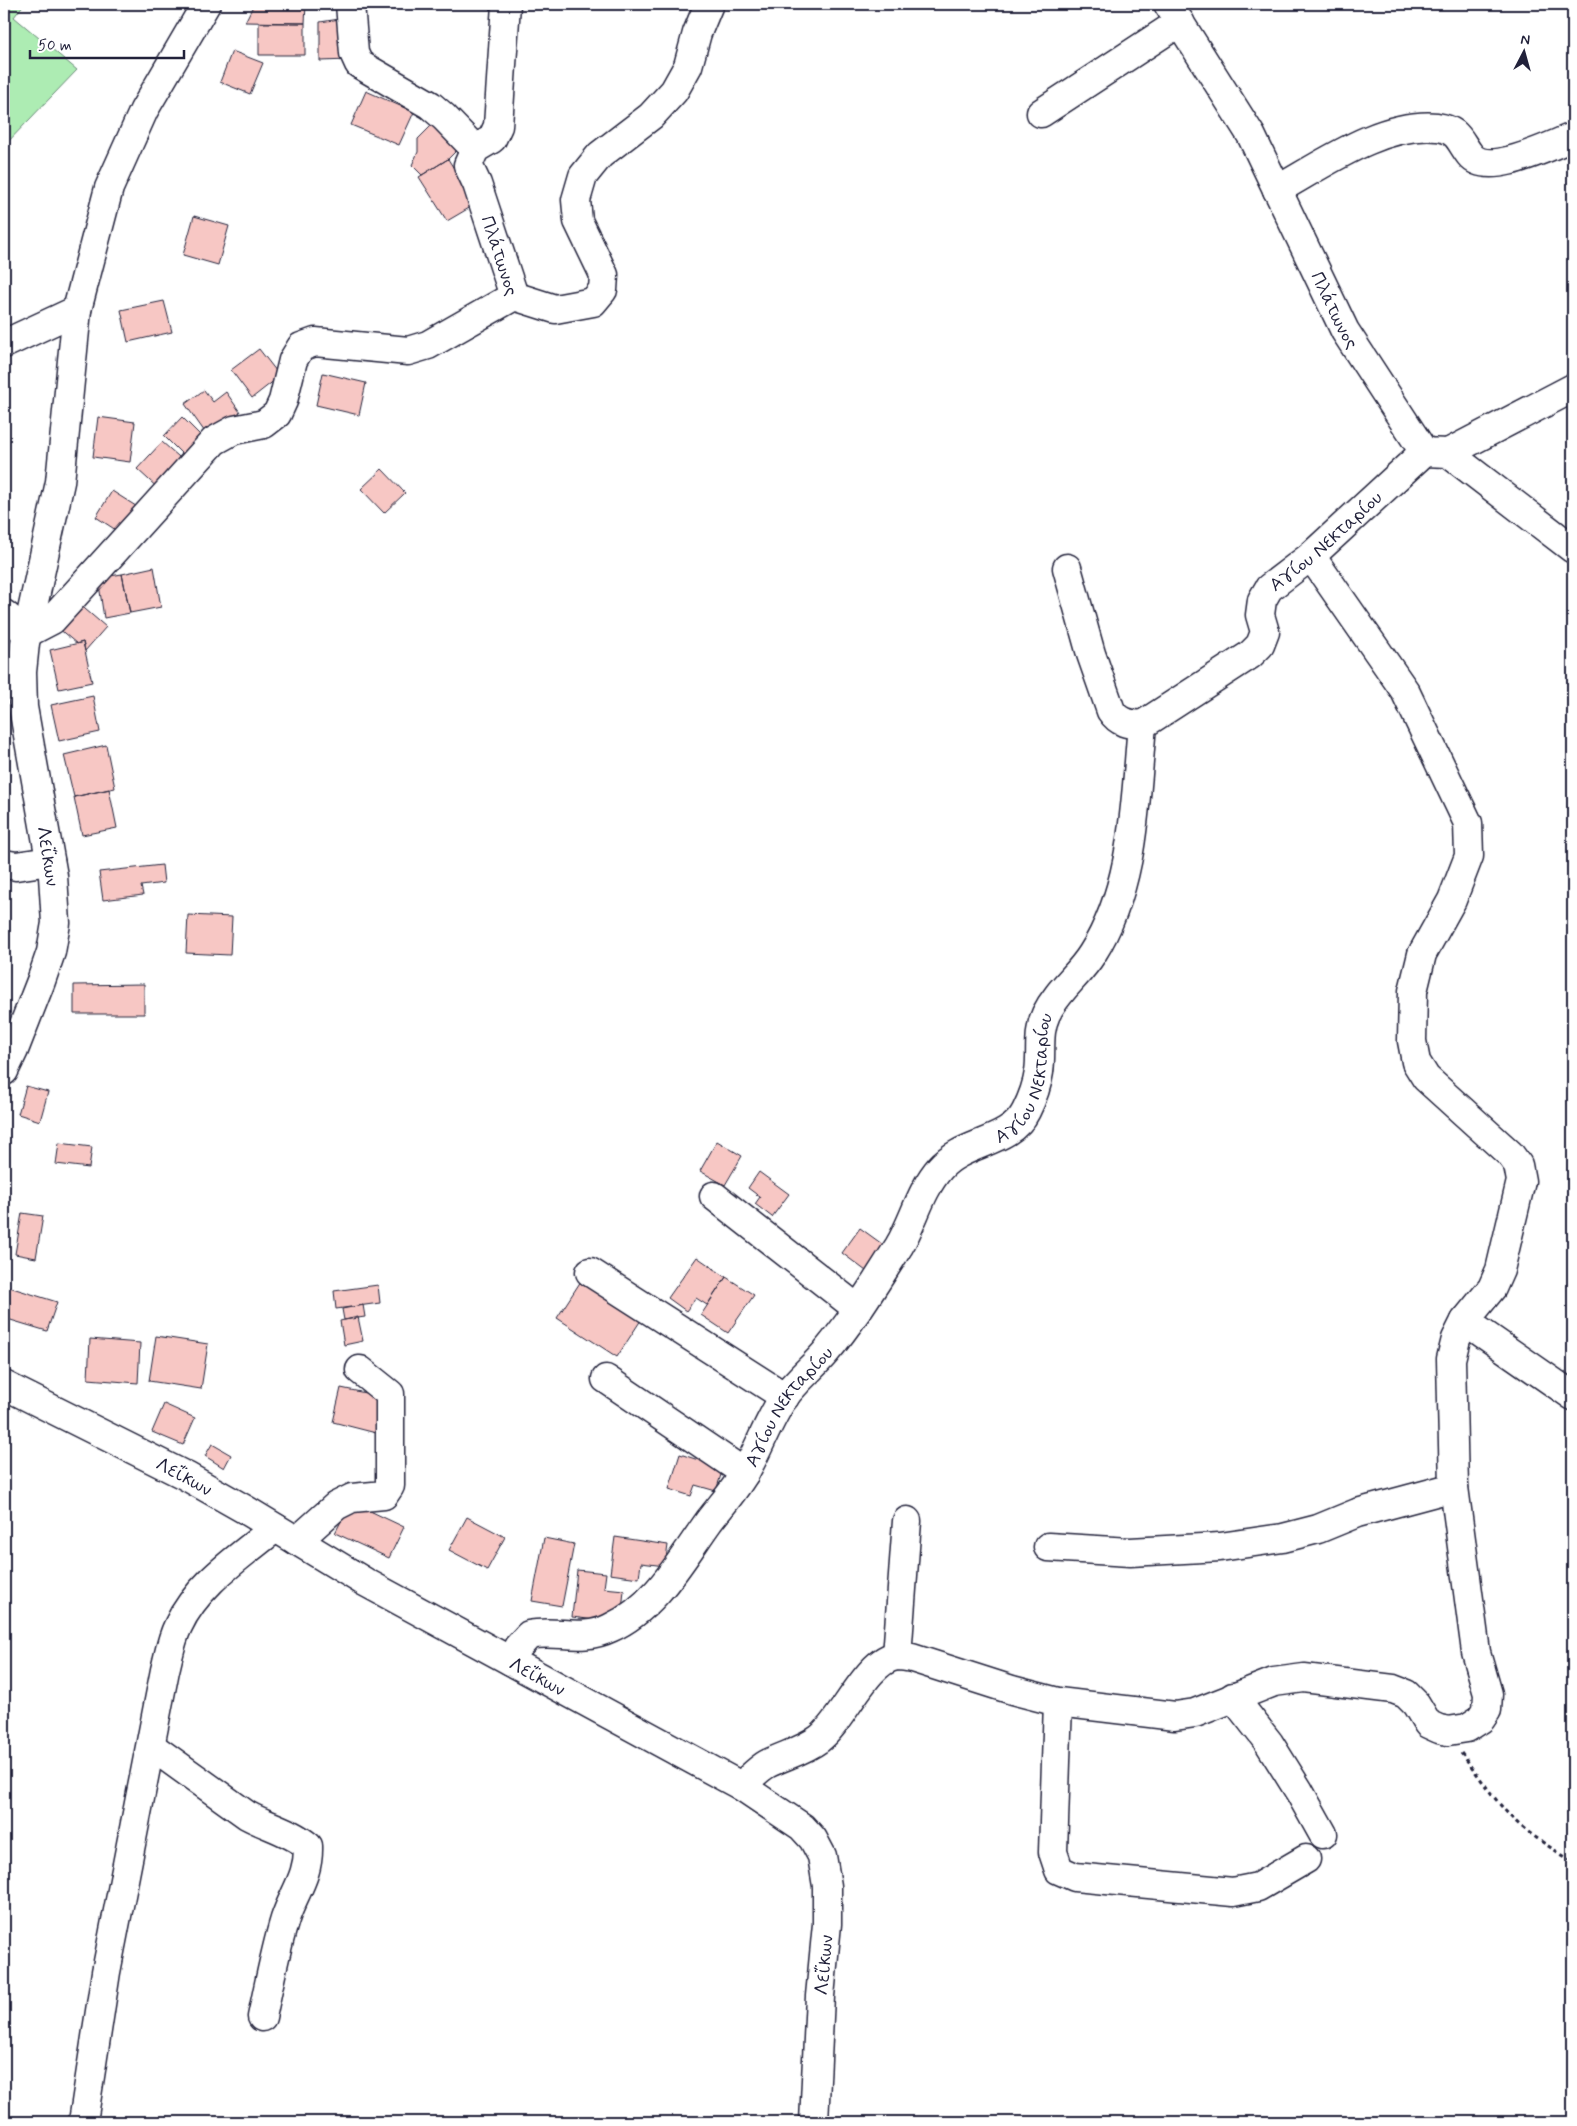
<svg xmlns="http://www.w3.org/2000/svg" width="1577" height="2126" viewBox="0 0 1577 2126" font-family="Mynerve,sans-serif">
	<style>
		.green { fill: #adecb3; stroke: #688777 }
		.building { fill: #f7c7c4; stroke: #22223b }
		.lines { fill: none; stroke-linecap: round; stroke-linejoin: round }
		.minor-casing { stroke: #22223b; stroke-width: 31 }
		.path { stroke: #22223b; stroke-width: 3; stroke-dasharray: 4 4; stroke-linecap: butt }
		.minor { stroke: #fff; stroke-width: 28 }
		.labels { text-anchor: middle; stroke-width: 4.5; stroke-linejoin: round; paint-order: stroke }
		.street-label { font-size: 19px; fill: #22223b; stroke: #fff }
	</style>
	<rect width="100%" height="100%" fill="#fff"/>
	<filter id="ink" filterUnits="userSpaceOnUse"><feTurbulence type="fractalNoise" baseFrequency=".02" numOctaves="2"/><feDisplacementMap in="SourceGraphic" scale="10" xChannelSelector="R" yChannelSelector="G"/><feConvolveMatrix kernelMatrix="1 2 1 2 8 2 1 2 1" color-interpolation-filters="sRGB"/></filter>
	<g filter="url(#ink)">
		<path class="green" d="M4 4H24L14 17 77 70 4 146Z"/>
		<path class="building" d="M254 4H306L305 23 245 22Z
			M346 18 350 60 320 61V22Z
			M259 23H305V55H259Z
			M232 51 263 63 250 94 220 82Z
			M366 91 414 112 399 145 351 125Z
			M436 121 463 144 448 159 422 175 412 165 418 152V139Z
			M448 159 476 204 447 221 419 177Z
			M194 216 229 226 218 265 183 255Z
			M164 301 172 332 128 342 121 310Z
			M259 349 280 376 252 398 231 370Z
			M323 373 366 383 359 415 316 405Z
			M204 390 213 402 226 392 240 412 207 435 185 404Z
			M98 417 135 422 130 462 93 457Z
			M182 417 207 442 188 460 164 436Z
			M162 442 186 463 161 491 137 469Z
			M382 469 405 493 384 513 361 489Z
			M112 491 139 508 122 534 96 517Z
			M154 567 161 607 130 613 122 574Z
			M122 574 130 613 104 618 98 578Z
			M78 603 106 627 85 651 83 642 77 644 58 628Z
			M83 642 92 682 59 689 50 650Z
			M93 696 100 732 59 741 51 705Z
			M106 745 115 788 74 797 64 755Z
			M109 789 117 828 82 835 74 797Z
			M162 865 164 883 141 886 143 895 103 900 99 872Z
			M188 915 232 917 230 955 186 953Z
			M144 984V1014H74V985Z
			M26 1086 48 1092 40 1121 18 1114Z
			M717 1141 742 1156 725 1185 700 1171Z
			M59 1143 92 1147 89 1168 56 1164Z
			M759 1172 789 1194 772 1217 755 1204 760 1197 748 1188Z
			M22 1213 43 1216 36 1258 15 1254Z
			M860 1228 889 1249 870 1274 842 1253Z
			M697 1257 726 1277 707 1305 696 1298 686 1311 668 1298Z
			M726 1277 754 1295 728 1333 701 1315Z
			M581 1281 641 1320 617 1357 557 1318Z
			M378 1285 380 1303 336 1309 334 1291Z
			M6 1286 57 1302 47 1331 4 1318V1294Z
			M363 1305 365 1317 344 1320 342 1309Z
			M358 1317 363 1341 344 1345 340 1321Z
			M156 1336 208 1344 201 1389 149 1381Z
			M90 1339 140 1343 138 1383 88 1379Z
			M341 1388 385 1397 376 1433 333 1422Z
			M164 1404 195 1418 183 1445 152 1432Z
			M212 1444 231 1455 224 1468 205 1456Z
			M680 1454 723 1468 716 1491 695 1485 691 1496 669 1489Z
			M351 1502 404 1527 389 1558 335 1533Z
			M467 1517 505 1537 487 1570 449 1550Z
			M615 1537 668 1545 665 1566 641 1563 639 1578 610 1574Z
			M544 1538 574 1544 562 1606 532 1601Z
			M577 1570 606 1573 604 1588 624 1590 622 1611 612 1610 611 1622 572 1617Z"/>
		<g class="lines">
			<defs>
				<g id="minor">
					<path d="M350 4 354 53 359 64 430 105 444 117 475 149"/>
					<path id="s1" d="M506 4 498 126 492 139 475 149 468 165 477 184 514 296 555 309 593 302 603 290 604 275 578 221 576 200 583 176 600 155 651 116 674 91 688 66 697 33 709 4"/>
					<path id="s2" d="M1168 4 1251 135 1345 331 1424 452 1448 453 1573 549"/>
					<path d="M1041 113 1180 22"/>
					<path d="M1277 190C1324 164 1381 122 1437 127 1459 130 1459 141 1470 155 1488 178 1551 145 1573 137"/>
					<path d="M4 344 77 310"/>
					<path d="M1448 453 1573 388"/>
					<path d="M1067 568 1091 654 1111 711C1119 723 1128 724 1142 725"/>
					<path d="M4 614 27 633"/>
					<path d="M27 633 52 620 214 441 234 430 264 424 277 414 283 401 293 360 301 347 315 342 408 351 428 345 514 296"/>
					<path d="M4 864 16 866 50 861"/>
					<path d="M4 1071 14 1050 41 981 51 952 56 923 53 876 23 707 22 672 25 643 60 482 77 310 109 188 144 110 206 4"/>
					<path d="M714 1196 858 1309"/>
					<path d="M590 1272 785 1397"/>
					<path d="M1465 1321 1573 1396"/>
					<path d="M606 1379 745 1473"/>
					<path id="s3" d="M4 1385 186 1476 246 1510 365 1582 741 1786 802 1827 813 1839 822 1856 827 1886V1924L820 1996 814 2122"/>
					<path d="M297 1541 336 1506 352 1498 384 1495 390 1486V1394L360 1370"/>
					<path d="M1048 1547 1130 1552 1220 1547 1283 1538 1318 1529 1357 1513 1454 1487"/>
					<path d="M897 1656 907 1521"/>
					<path id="s4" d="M511 1661 518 1647 529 1635C557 1629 581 1642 610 1628 655 1608 681 1560 709 1521 722 1504 737 1488 747 1469 760 1446 770 1417 785 1396 797 1380 813 1367 825 1353 853 1320 876 1282 899 1246 914 1221 920 1191 940 1168 963 1141 1010 1144 1026 1111 1032 1099 1037 1086 1039 1072 1042 1052 1037 1033 1046 1014 1057 991 1079 975 1092 954 1135 887 1135 801 1142 725L1250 655 1260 645 1265 632 1260 615 1262 600 1269 588 1311 556 1424 452"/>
					<path d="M1233 1697 1269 1743 1299 1791 1323 1834"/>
					<path d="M1058 1702 1053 1852 1059 1870 1075 1877 1233 1892 1258 1887 1306 1859"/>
					<path d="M151 1746 247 1815C267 1826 290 1831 308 1846 309 1876 294 1892 285 1919 275 1951 269 1985 262 2017"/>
					<path d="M741 1786C749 1779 758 1769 767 1764 785 1755 803 1751 819 1739 843 1721 867 1659 897 1656 902 1656 908 1657 912 1658L1012 1690 1058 1702 1175 1716 1195 1713 1274 1682 1304 1678 1393 1689 1406 1694 1416 1704 1428 1724 1439 1729 1448 1731 1467 1728 1481 1719 1487 1710 1488 1694 1476 1652 1454 1487 1451 1359 1456 1339 1465 1321 1492 1288 1500 1270 1521 1181 1518 1165 1510 1154 1426 1078 1416 1062 1412 1041 1413 991 1422 954 1452 900 1469 856 1468 823 1405 691 1311 556"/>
					<path d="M83 2122 106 1972 165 1670C169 1655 171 1640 178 1626 197 1584 241 1556 275 1528"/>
				</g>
			</defs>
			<use href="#minor" class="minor-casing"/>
			<path class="path" d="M1461 1753C1478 1774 1492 1797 1511 1817 1529 1835 1552 1848 1573 1862"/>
			<use href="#minor" class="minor"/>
		</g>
	</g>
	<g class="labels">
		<g class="street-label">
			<text dy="7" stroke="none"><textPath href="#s1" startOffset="270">Πλάτωνος</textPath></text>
			<text dy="7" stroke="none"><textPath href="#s2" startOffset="349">Πλάτωνος</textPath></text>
			<text dy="7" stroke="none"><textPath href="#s4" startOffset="1481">Αγίου Νεκταρίου</textPath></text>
			<text transform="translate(49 856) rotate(81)" y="7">Λεΐκων</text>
			<text dy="7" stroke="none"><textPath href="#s4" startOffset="821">Αγίου Νεκταρίου</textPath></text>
			<text dy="7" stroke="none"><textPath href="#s4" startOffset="402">Αγίου Νεκταρίου</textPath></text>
			<text dy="7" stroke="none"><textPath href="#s3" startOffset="202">Λεΐκων</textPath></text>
			<text dy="7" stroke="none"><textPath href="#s3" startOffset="608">Λεΐκων</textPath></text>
			<text transform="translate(823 1965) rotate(-85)" y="7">Λεΐκων</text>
		</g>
	</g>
	<rect width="1577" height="2126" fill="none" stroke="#fff" stroke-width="20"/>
	<rect x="10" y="10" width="1557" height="2106" fill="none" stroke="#22223b" stroke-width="2" filter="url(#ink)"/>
	<g transform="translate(1524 52) rotate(6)" stroke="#ffffff" stroke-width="4" paint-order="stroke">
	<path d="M0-4L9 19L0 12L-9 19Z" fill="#22223b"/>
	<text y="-8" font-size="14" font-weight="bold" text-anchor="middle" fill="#22223b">N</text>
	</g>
	<path d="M30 50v8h154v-8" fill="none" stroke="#22223b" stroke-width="2.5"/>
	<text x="38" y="50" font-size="15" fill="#22223b" stroke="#ffffff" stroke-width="4" paint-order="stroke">50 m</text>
</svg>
